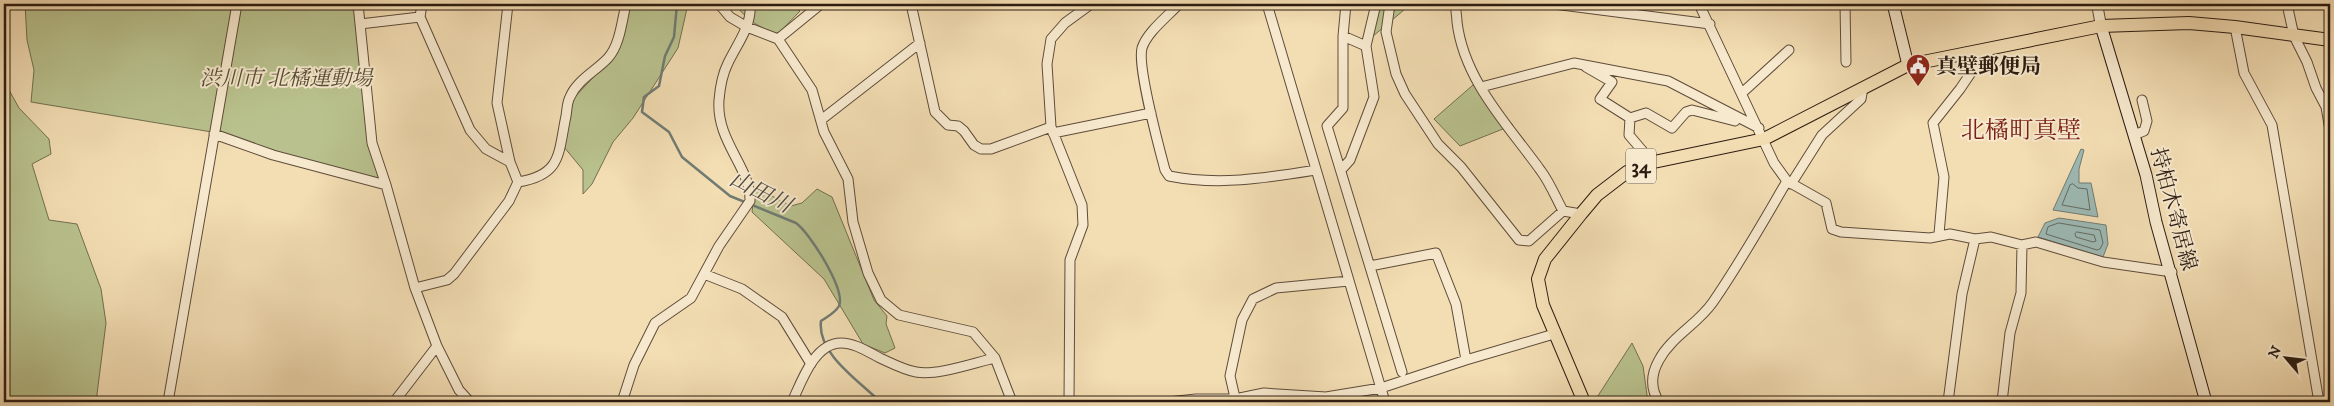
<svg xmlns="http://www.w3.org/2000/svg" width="2334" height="406" viewBox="0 0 2334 406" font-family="'IM FELL DW Pica','Noto Serif JP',serif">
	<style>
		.green { fill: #b9c28e; stroke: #726f50 }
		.water { fill: #9dbab5; stroke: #707b73 }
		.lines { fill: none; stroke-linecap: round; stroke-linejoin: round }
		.shore { stroke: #646b63; stroke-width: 1 }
		.stream { stroke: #707b73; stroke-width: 2.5 }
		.minor-casing { stroke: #5e4c3a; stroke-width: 11 }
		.tertiary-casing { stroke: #5e4c3a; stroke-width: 12 }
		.secondary-casing { stroke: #2c1c11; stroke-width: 13 }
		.primary-casing { stroke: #2c1c11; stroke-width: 14 }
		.minor { stroke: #f7e9ce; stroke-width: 9 }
		.tertiary { stroke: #f7e9ce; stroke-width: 10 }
		.secondary { stroke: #f7e9ce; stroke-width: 11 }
		.primary { stroke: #f3ddb3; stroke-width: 12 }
		.labels { text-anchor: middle; stroke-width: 4; stroke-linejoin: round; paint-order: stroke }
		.shield { fill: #f7e9ce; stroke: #695a4a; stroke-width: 1 }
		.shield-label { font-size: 20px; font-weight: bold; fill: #2c1c11 }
		.poi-label { font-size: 21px; font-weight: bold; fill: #2c1c11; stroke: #f7e9ce; text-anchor: start }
		.park-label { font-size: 21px; font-style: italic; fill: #564e36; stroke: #f7e9ce }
		.street-label { font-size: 21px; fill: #2c1c11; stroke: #f7e9ce }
		.water-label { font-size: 22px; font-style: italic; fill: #4e4b42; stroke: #f7e9ce }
		.quarter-label { font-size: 24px; fill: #7a1f14; stroke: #f7e9ce }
	</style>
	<rect width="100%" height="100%" fill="#f3ddb3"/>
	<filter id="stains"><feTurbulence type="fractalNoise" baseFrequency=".004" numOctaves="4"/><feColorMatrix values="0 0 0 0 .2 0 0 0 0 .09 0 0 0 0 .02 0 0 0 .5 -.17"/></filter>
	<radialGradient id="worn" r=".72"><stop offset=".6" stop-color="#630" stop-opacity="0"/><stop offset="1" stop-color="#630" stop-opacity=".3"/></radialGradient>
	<path class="green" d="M25 4H355L368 131 383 180 273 154 218 133 31 102 34 70 27 40Z
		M608 4H688L678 48 633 118 613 142 592 184 583 194V170L564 147 571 101 616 53 628 9Z
		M735 4H788L800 11 778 34C760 28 746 20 735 4Z
		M1374 4H1411L1372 37Z
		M4 81 19 108 49 139 51 154 32 164 49 220 77 224 101 289 106 323 96 402H4Z
		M1473 85 1513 125 1460 146 1434 119Z
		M755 187 791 206 802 203 817 189 832 197 874 300 887 316 886 324 895 348 885 353 863 344 824 279 752 212Z
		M1632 343 1643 366 1648 402H1594Z"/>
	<path class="water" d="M2081 149 2084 150 2079 169V183H2091L2098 217 2053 210Z
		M2059 218 2106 225 2108 244 2103 257 2038 237 2045 223Z"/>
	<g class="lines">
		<path class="shore" d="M2073 184 2078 188 2087 189 2090 210 2062 205 2070 185Z
			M2059 223 2100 230 2103 243 2100 249 2097 250 2046 234 2048 227Z
			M2077 232 2094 235 2096 241 2093 242 2076 237 2075 234Z"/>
		<path class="stream" d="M677 4 674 37 665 56 659 86 644 97 642 112 669 132 682 157 730 196 796 223C810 233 846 290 839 306 835 313 827 317 821 321 817 352 855 378 875 397L876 402"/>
		<defs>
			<path id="minor" d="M358 4 372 143 386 185 415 288 437 346 459 390 470 402
				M508 4 497 103 510 162
				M719 4 730 17 747 27 778 39 812 90 824 132 848 179 853 222 868 273 881 300 899 315 973 332 995 358 1012 402
				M911 4 935 112 948 125 958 126 964 131 974 145 981 149H991L1051 127
				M1179 4C1168 16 1147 32 1142 48 1137 67 1159 147 1165 170L1169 176C1219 186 1266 178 1316 170
				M1267 4 1385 402
				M1346 4 1343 36 1366 46 1376 4
				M1390 4 1386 32 1396 74 1405 94 1438 144 1461 167 1519 240 1529 241 1563 211
				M1456 4C1455 9 1457 16 1457 22 1464 81 1509 126 1541 171 1550 183 1556 198 1563 211L1581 214
				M1554 4 1710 24
				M1845 4 1846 62
				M2287 4 2294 36 2307 62 2316 88 2326 107 2330 130
				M420 17 422 4
				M360 24 420 17 470 130 486 149 510 162 518 182
				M2235 27 2244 73 2272 125 2319 402
				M1343 36V108L1327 126 1402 372
				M778 39 821 4
				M1586 67 1612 82 1600 99 1630 118 1629 135 1652 162
				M1481 87 1574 63 1668 81 1759 128
				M1742 93 1789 50
				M1630 118 1646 113 1672 128 1686 112 1692 110 1735 121 1737 118
				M821 120 920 43
				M1053 133 1151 113
				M214 134 273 155 386 185
				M2134 135 2144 131 2147 121 2142 100
				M1341 170 1350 160 1374 97 1366 46
				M1787 181 1826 203 1832 229 1841 232 1930 238 1950 234 1975 239
				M1791 184 1822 135 1861 99 1863 88
				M1939 234 1944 177 1933 123 1960 89 1987 49
				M1370 266 1436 253 1456 304 1466 360
				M704 274 742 289 782 317 811 364
				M415 288 447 280 454 274 509 201 518 182C562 175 558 154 566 116 567 110 567 102 570 97 577 80 596 71 608 58 620 45 622 20 626 4
				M168 402 237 4
				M394 402 437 346
				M622 402 634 365 655 323 691 298 719 246 750 201C751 167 716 142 719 100 720 88 722 75 728 63 737 44 752 26 750 4
				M792 402C801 383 814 343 841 343 855 343 868 352 880 358 891 363 904 370 916 372 937 376 973 363 995 358
				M1069 402 1070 260 1083 225 1082 205 1051 127 1047 64 1051 39 1065 23 1091 4
				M1168 402 1196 399H1235L1264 393 1326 397 1381 388 1466 360 1554 334
				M1236 402 1230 376 1242 320 1253 299 1276 288 1349 281
				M1659 402C1650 388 1651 374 1659 360 1672 336 1698 324 1713 302 1740 263 1763 222 1787 181L1774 163 1699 4
				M1948 402 1962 294 1975 239 1991 237 2022 245 2036 242 2103 262 2172 272
				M2002 402 2010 333 2021 293 2022 245"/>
			<path id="tertiary" d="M2097 4 2101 26"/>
			<path id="secondary" d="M1893 4 1908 65
				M2101 26 2146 175 2156 222 2206 402"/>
			<path id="primary" d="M1584 402 1543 305 1538 279 1545 259 1581 214 1597 195 1627 172 1649 163 1764 139 1908 65 2101 26 2189 23 2235 27 2330 40"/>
		</defs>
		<use href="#minor" class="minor-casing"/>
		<use href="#tertiary" class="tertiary-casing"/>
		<use href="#secondary" class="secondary-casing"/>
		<use href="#primary" class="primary-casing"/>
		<use href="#minor" class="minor"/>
		<use href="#tertiary" class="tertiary"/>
		<use href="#secondary" class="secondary"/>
		<use href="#primary" class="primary"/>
	</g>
	<defs>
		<symbol id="civic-pin" viewBox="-11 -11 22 30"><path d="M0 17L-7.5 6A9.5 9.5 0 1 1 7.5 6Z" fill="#8f2418" stroke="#f7e9ce"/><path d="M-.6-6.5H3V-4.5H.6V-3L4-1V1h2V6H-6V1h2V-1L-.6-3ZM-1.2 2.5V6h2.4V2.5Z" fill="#fff"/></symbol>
	</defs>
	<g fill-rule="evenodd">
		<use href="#civic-pin" x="1904" y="52" width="28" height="38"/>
	</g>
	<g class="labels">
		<rect class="shield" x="1626" y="148.5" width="30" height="35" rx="4"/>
		<g class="shield-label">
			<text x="1641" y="173">34</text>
		</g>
		<g class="poi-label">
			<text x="1936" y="73">真壁郵便局</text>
		</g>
		<g class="park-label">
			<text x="286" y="85">渋川市 北橘運動場</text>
		</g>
		<g class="street-label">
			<text transform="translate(2174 209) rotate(75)" y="7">持柏木寄居線</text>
		</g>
		<g class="water-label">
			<text transform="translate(761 191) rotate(27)" y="8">山田川</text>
		</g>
		<g class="quarter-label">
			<text x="2021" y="138">北橘町真壁</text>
		</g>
	</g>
	<rect width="2334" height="406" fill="none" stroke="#f3ddb3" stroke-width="20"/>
	<rect x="5" y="5" width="2324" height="396" fill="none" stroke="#2c1c11" stroke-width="2.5"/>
	<rect x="10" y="10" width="2314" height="386" fill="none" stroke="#2c1c11"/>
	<g transform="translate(2286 358) rotate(298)" stroke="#f7e9ce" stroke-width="4" paint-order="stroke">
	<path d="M0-4L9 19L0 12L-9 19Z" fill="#2c1c11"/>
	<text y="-8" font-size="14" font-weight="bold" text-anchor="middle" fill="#2c1c11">N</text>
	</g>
	<rect width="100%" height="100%" filter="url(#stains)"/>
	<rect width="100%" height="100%" fill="url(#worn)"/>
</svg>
